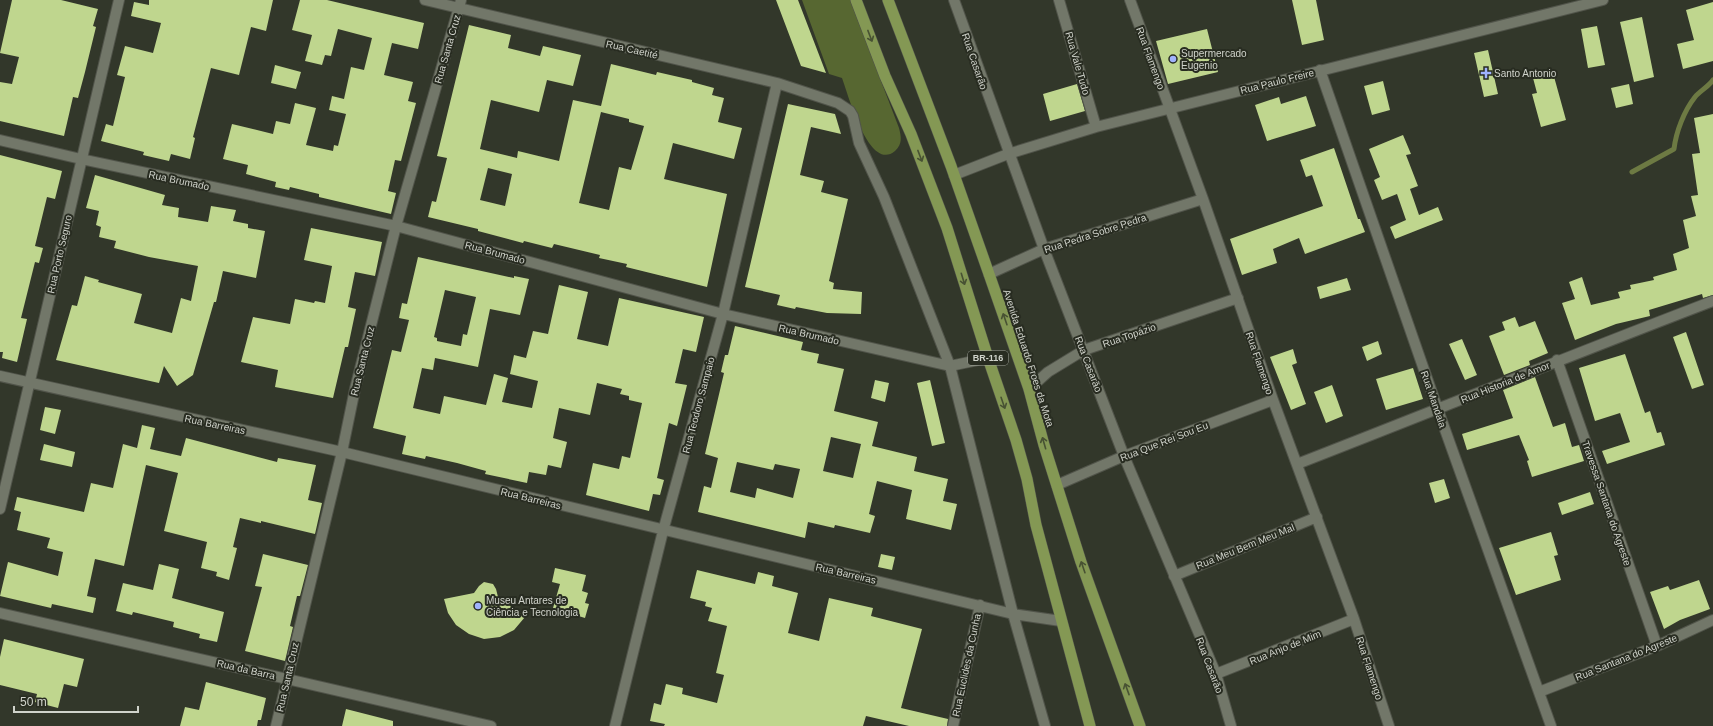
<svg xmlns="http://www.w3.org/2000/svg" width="1713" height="726" viewBox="0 0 1713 726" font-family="Helvetica,sans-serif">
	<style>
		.green { fill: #576731 }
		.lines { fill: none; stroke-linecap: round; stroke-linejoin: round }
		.stream { stroke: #6d7a43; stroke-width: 5 }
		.building { fill: #bfd68e; fill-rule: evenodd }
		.minor-casing { stroke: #51544a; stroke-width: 12 }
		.trunk-casing { stroke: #51544a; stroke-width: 12 }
		.minor { stroke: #727769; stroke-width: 10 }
		.trunk { stroke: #849854; stroke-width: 11 }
		.oneway { stroke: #485233 }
		.poi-dot { fill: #a0b3fd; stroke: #282c21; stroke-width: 1.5 }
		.labels { text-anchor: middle; stroke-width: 4; stroke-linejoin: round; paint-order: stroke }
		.shield { fill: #282c21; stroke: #9ea198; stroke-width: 1 }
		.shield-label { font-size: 9px; font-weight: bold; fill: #d0d3cb }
		.street-label { font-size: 10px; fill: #d0d3cb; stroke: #282c21 }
		.poi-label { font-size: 10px; fill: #d0d3cb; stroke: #282c21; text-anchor: start }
	</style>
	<rect width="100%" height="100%" fill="#32372a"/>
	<path class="green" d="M802 0H850L899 128C901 136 903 144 895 151 869 173 848 94 842 78L829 74Z"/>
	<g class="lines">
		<path class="stream" d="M1632 172 1674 149C1676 132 1684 111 1695 97 1700 91 1708 87 1713 80"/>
	</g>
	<path class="building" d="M12 0H61L98 9 93 26 96 27 85 72 78 98 73 97 64 136 0 121V82L12 84 19 57 0 53Z
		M149 0H273L266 31 251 27 239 75 211 68 193 137 195 138 190 159 171 154 169 161 143 155 144 152 101 141 106 124 113 126 125 77 117 75 125 46 153 53 161 23 131 16 134 2 149 5Z
		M300 0H327L424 23 418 49 392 43 384 75 413 82 408 101 416 103 401 161 395 160 388 191 396 193 391 214 319 197V194L290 187 289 190 275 187 276 182 246 174 248 165 223 159 232 124 273 134 276 121 290 124 295 103 316 108 306 145 333 151 334 145 338 146 346 114 329 110 332 96 344 99 351 67 364 70 372 38 338 29 331 56 325 55 322 65 305 61 312 35 292 30Z
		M776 0H798L826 73 801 66Z
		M1292 0H1316L1324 40 1302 45Z
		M1713 2V61L1683 69 1677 44 1694 40 1686 10Z
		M1642 17 1654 77 1634 82 1620 22Z
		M469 25 511 35 508 48 540 56 543 46 581 55 573 86 547 80 539 112 491 100 480 149 517 158 518 151 559 161 573 100 601 106 611 64 656 75 657 72 692 80V82L714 88 712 95 724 98 718 122 742 128 734 159 673 143 664 179 727 194 707 287 626 267 627 264 599 258 600 255 554 244 552 248 524 241 523 243 478 231V229L428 217 432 201 436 202 447 158 437 156ZM601 112 629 119V122L644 126 631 170 619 167 609 210 579 203ZM488 168 512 174 505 206 480 200Z
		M1597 26 1605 65 1588 68 1581 29Z
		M1207 29 1218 72 1168 84 1156 41Z
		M1488 50 1498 94 1484 97 1474 53Z
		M275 65 301 72 296 89 271 83Z
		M1553 73 1566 120 1541 127 1532 94 1537 93 1533 78Z
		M1383 81 1390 110 1372 115 1364 86Z
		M1077 84 1085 111 1050 121 1043 94Z
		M1629 84 1633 104 1616 108 1611 88Z
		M1306 96 1316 126 1267 141 1255 105 1279 97 1281 104Z
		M788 104 835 114 841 134 811 127 800 175 824 181 821 192 848 199 829 281 834 283 833 289 862 292 861 314 827 313 796 307 795 309 777 305 780 295 745 287Z
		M1713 114V295L1703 298 1702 294 1649 310 1650 316 1616 324 1575 340 1562 303 1575 299 1569 282 1582 277 1591 305 1620 298 1618 292 1631 289 1630 285 1654 280 1653 277 1677 270 1673 254 1689 248 1683 220 1696 216 1691 196 1698 195 1692 154 1700 153 1694 118Z
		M1403 135 1411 154 1406 155 1418 186 1410 189 1419 215 1438 207 1443 220 1395 239 1390 227 1406 220 1397 194 1382 200 1374 180 1380 177 1369 149Z
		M1334 148 1358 219H1360L1365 232 1305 254 1299 238 1273 249 1277 263 1242 275 1230 239 1323 206 1312 175 1306 177 1300 160Z
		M0 155 62 171 55 199 47 197 35 246 43 248 39 263 35 262 21 318 27 319 17 362 2 358 3 352H0Z
		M95 175 165 195 162 205 179 208 178 217 208 222 211 206 236 210 233 221 248 224V228L265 231 256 278 223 271 216 302H214L193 375 177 386 164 366 159 383 56 360 72 305 77 306 85 276 99 280 98 282 142 294 134 323 172 333 181 298 191 301 198 266 149 257 114 248 116 241 99 237 101 227 96 225 99 211 86 208Z
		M311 228 382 242 375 276 355 272 348 307 356 309 348 347H345L333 398 275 387 278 370 241 362 253 317 290 324 295 299 314 303 315 301 325 303 332 266 304 260Z
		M418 257 514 278V276L529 279 520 315 490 309 478 367 435 358 433 370 422 368 413 408 440 414 444 396 486 405 494 374 508 378 502 402 532 408 538 381 510 374 514 355 526 358 533 331 548 334 559 285 588 292 577 339 608 346 619 298 704 317 696 352 683 349 675 383 687 385 677 426 669 423 657 478 664 480 660 495 653 494 649 511 586 495 593 463 619 469 622 456 630 458 642 403 629 400V396L620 394 622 389 597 383 590 415 559 408 553 438 567 442 561 468 548 465 546 475 529 472 527 483 485 474 486 471 457 463 426 456 425 459 402 454 406 436 373 428 392 350 401 352 409 320 399 318 402 303 407 304ZM445 290 476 297 467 335 463 334 461 346 437 341V338L434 337Z
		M1347 278 1351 290 1320 299 1317 287Z
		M1515 317 1519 327 1535 321 1548 353 1529 361 1530 365 1504 375 1489 336 1505 330 1502 322Z
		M735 326 803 342 801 350 819 354 817 363 844 369 834 411 878 422 872 446 917 457 914 471 948 479 943 501 957 504 951 530 906 519 912 490 877 481 869 514 875 516 870 533 835 525 834 528 808 522 805 538 698 512 704 486 711 488 718 458 705 454 724 373 721 372 725 355H728ZM831 437 861 444 853 478 823 471ZM737 462 773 470 775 464 800 469 793 498 757 488 755 498 730 492Z
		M1686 332 1704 385 1692 389 1673 337Z
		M1462 339 1477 375 1465 380 1449 344Z
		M1378 341 1382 354 1367 361 1362 347Z
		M1293 349 1297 363 1292 365 1306 404 1291 410 1270 357Z
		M1625 354 1645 413 1650 411 1657 433 1661 432 1665 445 1607 464 1602 451 1630 442 1620 413 1595 421 1579 368Z
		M1413 368 1423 399 1386 410 1376 379Z
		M1535 377 1553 427 1565 423 1572 447 1579 445 1584 461 1532 477 1527 461 1529 460 1519 435 1467 450 1462 434 1513 418 1503 390Z
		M875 380 889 383 885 402 871 398Z
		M930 380 945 443 932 446 917 383Z
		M1332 385 1343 416 1326 423 1314 392Z
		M45 407 61 410 55 434 40 430Z
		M142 425 155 428 150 449 181 456 186 438 277 462 278 458 316 465 308 500 322 503 315 534 261 521V523L240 518 233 547 237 548 229 580 216 576 217 572 201 568 207 542 164 531 178 473 146 465 124 566 95 559 87 596 96 598 93 613 52 604 51 608 0 596 8 562 58 576 63 552 47 548 50 538 17 530 21 512 14 510 17 497 84 512 91 483 113 488 123 444 137 448Z
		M44 444 75 452 72 467 40 460Z
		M1444 479 1450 498 1435 503 1429 483Z
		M1590 492 1594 504 1562 515 1558 503Z
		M1551 532 1558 555 1554 556 1561 580 1516 595 1499 548Z
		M263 554 308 565 300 596H297L290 626 293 627 285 661 245 651 262 587 255 586Z
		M881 554 895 557 892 570 878 567Z
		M159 564 179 569 172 598 224 612 217 642 199 638 200 634 173 627 174 622 133 612 132 615 116 611 123 583 153 590Z
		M555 568 586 575 582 591 588 593 585 603 589 604 585 618 553 608 560 584 552 582Z
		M697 570 755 584 758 572 774 576 772 586 798 593 788 633 819 641 829 598 873 608 871 616 922 629 901 708 948 719 947 726H909L866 716 863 726H664L665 724 650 721 654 703 661 705 666 684 683 688 682 694 717 703 724 675 716 673 727 626 708 621 712 608 705 606 706 602 690 598Z
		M1699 580 1710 609 1680 620 1664 629 1650 592 1668 586 1670 590Z
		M484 582 493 584 496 589 498 597 525 617 514 630 500 637 484 639 469 634 456 625 448 613 444 599 474 593 479 586Z
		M4 639 84 659 77 687 64 684 58 708 35 702 37 694 0 685V657Z
		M206 682 266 698 261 720H258L257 726H180L185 707 199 710Z
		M346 709 393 721V726H342Z"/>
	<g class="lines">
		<defs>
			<path id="minor" d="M425 0 777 83 838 103 850 111 853 116 859 143 884 197 950 366 1013 614 1045 726
				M954 0 1044 249 1124 456 1216 674 1231 726
				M1059 0 1096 127
				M1130 0 1203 199 1273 400 1354 619 1389 726
				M1320 70 1438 410 1551 726
				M0 140 81 159 396 226 723 314 950 366 988 358
				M954 175 1008 154 1096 127 1603 0
				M989 274 1044 249 1203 199
				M1557 360 1657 646
				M0 376 342 452 1013 614 1061 621
				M1029 389 1048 372 1084 350 1238 298
				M1297 464C1436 410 1574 354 1713 301
				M1057 485 1124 456 1273 400
				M0 509 119 0
				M1174 576 1317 517
				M0 613 491 726
				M1216 674 1354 619
				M1539 692 1657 646 1713 620
				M276 726 342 452 355 389 396 226 461 0
				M615 726 663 531 723 314 777 83
				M953 726 980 605"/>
			<path id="trunk" d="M856 0 885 76 911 134 947 228 988 358 1016 440 1027 479 1036 525 1090 726
				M888 0 951 166 989 274 1029 389 1044 445 1081 562 1140 726"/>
		</defs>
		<use href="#minor" class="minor-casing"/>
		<use href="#trunk" class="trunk-casing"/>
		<use href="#minor" class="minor"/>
		<use href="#trunk" class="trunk"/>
	</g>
	<defs><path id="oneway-shaft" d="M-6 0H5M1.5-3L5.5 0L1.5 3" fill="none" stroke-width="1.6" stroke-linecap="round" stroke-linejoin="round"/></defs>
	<g class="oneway">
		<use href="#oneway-shaft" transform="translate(870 36) rotate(69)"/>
		<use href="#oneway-shaft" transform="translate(920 156) rotate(69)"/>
		<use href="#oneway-shaft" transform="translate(963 279) rotate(73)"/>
		<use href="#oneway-shaft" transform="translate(1005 319) rotate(-109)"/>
		<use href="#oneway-shaft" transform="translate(1003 403) rotate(71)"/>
		<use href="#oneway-shaft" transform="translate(1044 443) rotate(-106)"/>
		<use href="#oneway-shaft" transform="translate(1083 567) rotate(-109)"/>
		<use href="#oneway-shaft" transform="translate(1127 689) rotate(-110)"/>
	</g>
	<g class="poi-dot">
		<circle cx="1173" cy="59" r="4"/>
		<path d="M1484 67h4v4h4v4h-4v4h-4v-4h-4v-4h4z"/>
		<circle cx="478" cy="606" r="4"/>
	</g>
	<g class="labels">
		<rect class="shield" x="968" y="351" width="40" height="14" rx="3"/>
		<g class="shield-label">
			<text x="988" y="361">BR-116</text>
		</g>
		<g class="street-label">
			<text transform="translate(447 49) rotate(-74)" y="4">Rua Santa Cruz</text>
			<text transform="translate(632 49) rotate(13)" y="4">Rua Caetité</text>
			<text transform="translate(1151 58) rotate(70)" y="4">Rua Flamengo</text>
			<text transform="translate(975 61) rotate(71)" y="4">Rua Casarão</text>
			<text transform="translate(1078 63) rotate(74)" y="4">Rua Vale Tudo</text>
			<text transform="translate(1277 81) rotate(-14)" y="4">Rua Paulo Freire</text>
			<text transform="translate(179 180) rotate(12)" y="4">Rua Brumado</text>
			<text transform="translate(1095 233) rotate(-18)" y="4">Rua Pedra Sobre Pedra</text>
			<text transform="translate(495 252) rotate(15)" y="4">Rua Brumado</text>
			<text transform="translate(59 254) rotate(-77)" y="4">Rua Porto Seguro</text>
			<text transform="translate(809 334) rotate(13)" y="4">Rua Brumado</text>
			<text transform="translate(1129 335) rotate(-19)" y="4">Rua Topázio</text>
			<text transform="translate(1029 358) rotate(72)" y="4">Avenida Eduardo Froes da Mota</text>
			<text transform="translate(362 361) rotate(-76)" y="4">Rua Santa Cruz</text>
			<text transform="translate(1260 363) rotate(71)" y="4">Rua Flamengo</text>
			<text transform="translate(1089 364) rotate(69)" y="4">Rua Casarão</text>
			<text transform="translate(1505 382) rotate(-22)" y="4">Rua Historia de Amor</text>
			<text transform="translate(1434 399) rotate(71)" y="4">Rua Mandala</text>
			<text transform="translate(698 405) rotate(-75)" y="4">Rua Teodoro Sampaio</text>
			<text transform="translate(215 424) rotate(12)" y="4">Rua Barreiras</text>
			<text transform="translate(1164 441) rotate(-21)" y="4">Rua Que Rei Sou Eu</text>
			<text transform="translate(531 498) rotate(14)" y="4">Rua Barreiras</text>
			<text transform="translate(1607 503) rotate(71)" y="4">Travessa Santana do Agreste</text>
			<text transform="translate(1245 546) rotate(-22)" y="4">Rua Meu Bem Meu Mal</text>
			<text transform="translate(846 573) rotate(13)" y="4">Rua Barreiras</text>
			<text transform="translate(1285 647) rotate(-22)" y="4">Rua Anjo de Mim</text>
			<text transform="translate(1626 657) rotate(-22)" y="4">Rua Santana do Agreste</text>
			<text transform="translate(966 665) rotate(-78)" y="4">Rua Euclides da Cunha</text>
			<text transform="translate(1210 665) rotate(69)" y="4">Rua Casarão</text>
			<text transform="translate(1370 668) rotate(72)" y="4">Rua Flamengo</text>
			<text transform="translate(246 669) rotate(13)" y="4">Rua da Barra</text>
			<text transform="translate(287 677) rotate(-77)" y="4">Rua Santa Cruz</text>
		</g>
		<g class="poi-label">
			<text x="1181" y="57">Supermercado<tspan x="1181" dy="12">Eugenio</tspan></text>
			<text x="1494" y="77">Santo Antonio</text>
			<text x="486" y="604">Museu Antares de<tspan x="486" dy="12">Ciência e Tecnologia</tspan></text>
		</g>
	</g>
	<path d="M14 706v6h124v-6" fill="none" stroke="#d0d3cb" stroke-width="2"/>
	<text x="20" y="706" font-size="12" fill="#d0d3cb" stroke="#282c21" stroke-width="3" paint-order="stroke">50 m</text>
</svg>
